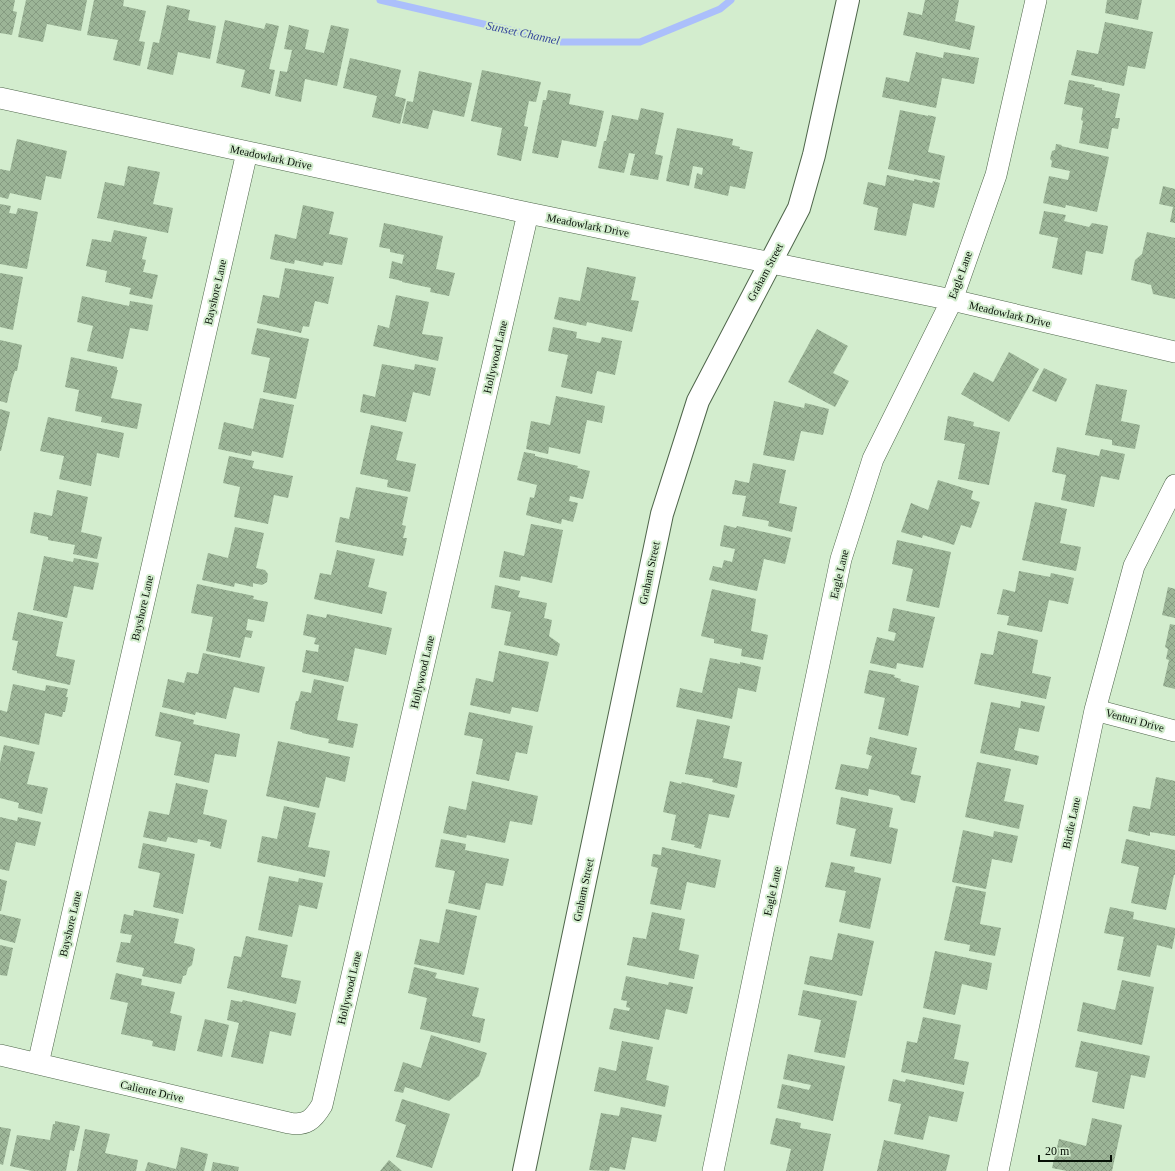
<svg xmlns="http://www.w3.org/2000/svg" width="1175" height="1171" viewBox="0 0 1175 1171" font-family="'Times New Roman',serif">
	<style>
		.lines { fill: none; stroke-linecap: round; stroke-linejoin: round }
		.stream { stroke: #abbffb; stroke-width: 7 }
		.building { fill: url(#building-cross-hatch) }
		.street-casing { stroke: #4e654a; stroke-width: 22 }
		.secondary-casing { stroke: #4e654a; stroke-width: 24 }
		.street { stroke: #fff; stroke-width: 21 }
		.secondary { stroke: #fff; stroke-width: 22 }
		.labels { text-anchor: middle; stroke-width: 4; stroke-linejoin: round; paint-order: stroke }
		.street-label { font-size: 11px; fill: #071006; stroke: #d3edce }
		.water-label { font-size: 12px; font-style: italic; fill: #35479c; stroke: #d3edce }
	</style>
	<defs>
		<pattern id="building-cross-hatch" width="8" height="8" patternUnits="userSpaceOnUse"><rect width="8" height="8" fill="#9cb597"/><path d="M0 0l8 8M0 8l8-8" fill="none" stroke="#859b81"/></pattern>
	</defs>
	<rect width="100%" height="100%" fill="#d3edce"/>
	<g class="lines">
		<path class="stream" d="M380 0 561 42H640L720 9 731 0"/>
	</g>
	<path class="building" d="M0 0H15L13 11 17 12 12 35 0 33Z
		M26 0H87L81 31 47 24 43 42 18 37Z
		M94 0H124L123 6 146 11 139 41 145 42 140 66 113 60 118 40 87 35Z
		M925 0H959L955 21 975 26 970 50 903 35 908 12 922 15Z
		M1107 0H1142L1138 20 1105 13Z
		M167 5 190 10 188 20 216 26 210 59 178 52 173 75 147 69 153 42 159 43Z
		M225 20 264 29 266 23 279 26 269 69 275 70 270 94 241 87 245 70 216 63Z
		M1105 22 1153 32 1145 69 1128 66 1124 86 1071 75 1077 50 1098 54Z
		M289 25 309 30 305 49 324 53 331 25 349 29 337 86 305 79 301 102 275 96 280 71 287 72 292 50 284 49Z
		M916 52 943 58 944 52 979 58 974 84 942 78 936 108 882 97 886 77 909 82Z
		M350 58 401 70 395 96 406 99 400 124 372 117 377 96 343 88Z
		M482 70 541 82 536 102 529 101 524 126 528 127 521 161 497 155 502 128 471 121Z
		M419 71 472 83 464 117 433 110 428 129 402 123 407 101 413 102Z
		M1069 80 1095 85 1094 87 1102 88V90L1120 94 1115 118H1120L1118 129 1112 128 1108 149 1079 143 1083 121 1081 120 1083 108 1064 104Z
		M548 90 571 94 569 104 604 111 596 147 562 140 558 158 532 153 543 100H546Z
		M641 108 664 113 655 154 663 156 658 180 630 175 635 154 629 153 624 173 598 168 604 141H606L612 115 638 120Z
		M900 110 928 116V115L936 117 928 152 945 156 940 180 888 169Z
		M677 128 733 139 732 145 740 147 739 149 753 152 745 189 730 186 728 196 694 188 697 173 702 175 703 168 693 166 689 186 666 181Z
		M17 139 67 151 61 179 46 176 41 200 10 193 8 199 0 197V169L10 171Z
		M1056 144 1062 145 1061 146 1109 157 1097 212 1066 205 1065 208 1043 203 1049 176 1068 180 1070 171 1051 167 1052 161 1050 159 1052 151 1055 150Z
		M128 166 160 172 153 204 173 208 168 233 97 218 105 182 124 186Z
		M887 175 914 181V179L932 183 933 181 940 183 934 208 913 203 906 236 874 230 878 208 863 204 868 182 885 186Z
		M1163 186 1175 189V223L1170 222 1173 207 1159 204Z
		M0 204 11 206 9 213 16 214 18 208 38 212 27 269 0 264Z
		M303 205 334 212 329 234 348 238 342 265 324 262 323 266 295 260 294 264 270 259 275 234 296 239Z
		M1044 211 1066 215 1064 221 1089 227 1092 223 1108 226 1103 254 1086 251 1082 275 1052 268 1058 238 1039 234Z
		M384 223 443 236 436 269 455 273 449 296 430 292 431 288 402 282V281L389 278 392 261 402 264 404 255 390 252V249L379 247Z
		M114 230 147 237 142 259 146 260 143 272 158 275 152 299 129 294 131 288 105 282 107 271 86 266 92 239 111 242Z
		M1147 232 1175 238V299L1153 294 1151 285 1131 280 1135 260 1142 254Z
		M587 267 636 277 631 300 639 301 632 332 587 322 586 326 554 319 559 297 580 301Z
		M285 268 334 277 328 304 315 301 309 327 303 326 301 333 257 323 263 295 279 298Z
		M0 273 23 277 13 330 0 327Z
		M396 295 429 302 422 334 443 337 438 361 373 346 378 325 389 328Z
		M82 296 129 306 130 301 153 305 148 331 130 328 123 359 87 351 93 326 77 322Z
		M553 327 577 332 576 338 600 343 602 337 622 341 615 375 597 371 592 394 561 387 568 355 548 351Z
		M257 328 309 339 296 399 263 392 270 358 251 354Z
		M817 329 848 346 833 373 849 381 835 407 788 382Z
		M0 340 22 345 17 371H15L12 380 7 403 0 401Z
		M1009 352 1039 369 1009 422 961 394 974 372 993 382Z
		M71 357 117 367V370H118L111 398 142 404 137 429 101 422 102 417 75 411 79 390 65 387Z
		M382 364 414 370 415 364 436 368 430 396 413 392 406 422 360 412 363 394 375 397Z
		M1044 368 1067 379 1056 402 1032 391Z
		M1096 384 1127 390 1121 421 1140 425 1135 449 1112 445V440L1085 435Z
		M556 396 605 406 602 423 587 420 580 454 549 447 548 454 526 449 531 421 550 425Z
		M260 398 294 405 283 458 252 451 251 456 218 449 224 422 253 429Z
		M774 401 804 408 805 403 829 409 823 435 801 431 794 461 763 455Z
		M0 409 10 412 1 451H0Z
		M948 416 974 422 973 426 1000 432 989 485 958 479 965 444 944 440Z
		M48 417 124 433 119 458 97 453 91 486 59 479 64 456 40 451Z
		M371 425 403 432 396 460 416 464 410 492 387 487 388 480 360 474Z
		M1057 447 1099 456 1101 449 1125 454 1119 480 1101 476 1094 507 1061 500 1066 475 1052 472Z
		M524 452 535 454V456L578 466 577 468 590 471 583 499 570 496 569 501 578 503 573 522 562 519 561 524 526 515 530 497 534 498 537 485 517 480Z
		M229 456 254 461 252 468 293 476 288 498 274 495 268 524 234 517 240 487 223 483Z
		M753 463 786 470 779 503 797 507 792 532 768 526 769 521 742 516 746 496 732 494 735 480 749 483Z
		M938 480 973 491 971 499 980 502 971 528 961 525 954 545 923 535 922 538 901 532 911 503 928 510Z
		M356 487 408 497 402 525 406 526 403 538H407L403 556 335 542 340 517 349 519Z
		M57 490 88 497 81 532 102 537 97 559 73 554 75 545 48 540V537L30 533 34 512 52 516Z
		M1035 502 1067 509 1060 543 1081 547 1076 571 1022 560Z
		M531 524 563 530 552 583 521 576 520 581 499 577 504 551 524 556Z
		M724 525 736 528 737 526 791 538 785 564 764 559 757 591 709 580 713 566 722 568 724 560 732 562 735 549 720 546Z
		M235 527 264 533 256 568 265 570 268 574 267 582 262 585 253 583V587L235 583 234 587 202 580 208 553 228 558Z
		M897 540 951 552 939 608 906 601 913 569 892 564Z
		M337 550 375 559 368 587 387 592 382 614 314 599 320 573 331 575Z
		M44 556 73 562 74 558 99 563 93 590 74 586 67 618 33 610Z
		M1019 571 1050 577 1051 573 1074 578 1068 604 1049 600 1042 632 1007 625 1009 616 997 614 1003 589 1015 592Z
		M197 584 254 596 253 599 268 602 264 622 248 619 246 630 253 631 251 638 245 637 240 658 206 651 213 617 191 613Z
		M495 585 520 591 518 597 547 603 544 618 552 620 549 636 560 644 557 656 504 645 511 612 491 608Z
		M1168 587 1175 589V618L1162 615Z
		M712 589 756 599 751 631 768 635 763 660 741 656 742 649 714 643V639L701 636Z
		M893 608 935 617 923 668 897 663 896 669 870 663 877 637 894 641 896 633 888 631Z
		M18 612 63 622 56 656 75 660 70 685 17 673V671L12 670 18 641 12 640Z
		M307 614 326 618 327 614 392 628 386 655 355 648 348 682 302 672 306 650 318 652 319 645 314 644 316 638 303 635Z
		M1170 624 1175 625V689L1163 686 1169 660 1166 659 1168 649 1165 647Z
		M998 631 1038 640 1032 673 1051 677 1046 699 974 684 981 653 993 655Z
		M499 651 549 662 538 712 512 707 510 714 470 705 476 678 493 682Z
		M203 653 265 667 259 693 234 687 226 719 196 712 195 715 162 707 168 679 184 683 187 672 198 674Z
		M710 658 740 664V662L761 667 756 692 738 688 732 719 676 707 680 688 702 693Z
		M869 670 895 675 894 677 901 679 900 681 919 686 908 736 878 729 885 698 864 693Z
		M314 679 344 686 337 720 358 724 353 748 328 743 329 739 302 733V732L290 729 296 701H298L301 691 311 693Z
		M13 684 45 691 46 685 68 689 66 697H68L65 712H63L62 717 45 713 39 745 0 736V710L7 712Z
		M1021 701 1045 706 1039 732 1019 728 1014 750 1039 756 1037 765 980 753 991 702 1020 708Z
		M160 712 194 720 193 724 240 734 236 757 215 754 209 783 174 775 181 742 155 736Z
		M469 712 533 726 527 754 516 752 509 781 476 774 483 739 464 735Z
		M697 719 730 726 723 758 742 762 737 788 712 782 713 779 685 774Z
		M870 737 917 748 911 774 921 776 915 803 901 800 899 796 869 789 868 796 835 789 841 764 868 769 872 756 866 754Z
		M278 741 350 757 345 782 326 777 319 808 266 796Z
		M4 745 35 752 27 784 48 788 42 814 18 808 19 803 0 798V763Z
		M977 762 1011 769 1004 801 1024 805 1019 829 965 817Z
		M1156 777 1175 781V836L1150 832V836L1128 831 1133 806 1150 809Z
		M472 781 538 796 532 825 510 821 505 843 467 835 466 838 443 833 449 806 466 810Z
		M670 781 681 784 682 782 735 795 729 818 709 814 701 849 694 847 695 845 671 840 676 815 663 812Z
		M176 783 208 790 203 814 227 820 221 849 210 846 211 842 198 839 197 843 168 837 166 842 143 837 149 811 169 815Z
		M841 797 893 808 889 827 898 829 891 864 850 856 856 829 836 824Z
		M284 806 316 813 308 847 330 851 325 877 257 862 262 836 277 839Z
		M0 817 17 821 18 817 41 822 35 846 16 842 9 871 0 869Z
		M963 830 993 837 994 831 1018 836 1012 863 992 859 986 889 952 882Z
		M441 839 466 844 465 850 509 859 503 886 486 883 480 910 448 903 455 871 435 867Z
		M1126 839 1175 850V875H1174L1166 910 1131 903 1139 867 1121 863Z
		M143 843 195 854 183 914 153 907 160 873 138 868Z
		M662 847 721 860 715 888 687 882 681 910 650 904 658 868 651 866 653 854 661 855Z
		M831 862 855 867 854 872 881 878 870 929 839 922 846 891 825 887Z
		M269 876 298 882 299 878 323 883 317 909 299 905 292 937 258 930Z
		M0 879 7 881 1 911H0Z
		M956 886 986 892 980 924 1001 928 995 956 969 951 970 945 944 940Z
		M1110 907 1134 912 1133 919 1175 928V935L1172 949 1157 945 1150 977 1117 970 1124 937 1104 933Z
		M446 909 477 916 464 975 414 964 420 939 439 943Z
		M134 910 179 919 174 943 192 947 195 949 192 965 188 968 186 975 183 976 181 984 142 976 144 968 116 962 121 942 130 943 132 935 120 933 124 914 133 916Z
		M652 912 685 919 679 950 699 955 694 979 627 965 633 937 646 939Z
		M0 914 21 919 15 943 0 939Z
		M838 933 874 941 862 996 804 984 810 956 832 960Z
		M246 936 288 945 281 977 301 981 296 1004 227 988 234 956 241 957Z
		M0 945 13 948 7 976 0 975Z
		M935 951 992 963 987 990 962 984 955 1015 923 1008Z
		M414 967 437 973 435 978 479 988 472 1016 485 1019 480 1043 420 1029 427 998 408 993Z
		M116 973 142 979 141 985 175 992 170 1013 182 1016 175 1051 152 1046 153 1041 121 1034 128 1003 110 999Z
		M626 976 668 985 669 982 693 987 687 1014 666 1009 659 1040 609 1029 614 1008 629 1011 630 1008 626 1007 627 1001 621 1000Z
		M1122 980 1154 987 1142 1045 1077 1031 1083 1002 1115 1010Z
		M803 990 857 1001 845 1058 814 1052 821 1020 798 1015Z
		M231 1000 242 1002 243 1000 296 1013 291 1036 270 1031 263 1064 231 1057 239 1023 227 1020Z
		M923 1017 961 1025 954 1059 969 1062 964 1085 901 1072 907 1041 917 1043Z
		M205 1019 229 1025 222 1057 197 1051Z
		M431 1035 487 1053 479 1076 449 1101 405 1087 403 1093 394 1091 403 1062 421 1068Z
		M622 1041 653 1047 646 1080 669 1086 665 1107 594 1091 599 1067 616 1071Z
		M1081 1041 1150 1056 1145 1078 1131 1075 1124 1109 1092 1102 1098 1072 1075 1067Z
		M788 1054 845 1066 833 1121 777 1108 782 1084 809 1090 811 1085 783 1079Z
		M893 1079 905 1082 906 1079 964 1092 957 1122 929 1116 923 1140 894 1134 901 1104 888 1101Z
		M402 1099 450 1114 432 1168 396 1157 406 1125 395 1121Z
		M621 1107 662 1115 656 1142 632 1137 625 1170 610 1167 609 1171 589 1170 601 1113 619 1116Z
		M776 1118 801 1123 800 1128 831 1134 823 1171H786L791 1149 770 1144Z
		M1092 1118 1122 1125 1112 1171H1067L1052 1168 1059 1139 1086 1146Z
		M55 1121 80 1126 74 1151 70 1150 66 1171H32L10 1166 17 1135 50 1140 53 1124H55Z
		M0 1127 11 1129 3 1165 0 1164Z
		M85 1129 110 1134 105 1153 138 1160 136 1171H77Z
		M884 1140 950 1155 946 1171H877Z
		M181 1147 208 1154 204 1171H145L148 1162 176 1169Z
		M389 1160 402 1171H380Z
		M213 1162 239 1167 238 1171H211Z"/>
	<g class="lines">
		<defs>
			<path id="street" d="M0 98 528 213 952 300 1175 352
				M1095 710 1175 731
				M0 1055 289 1123C306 1126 313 1120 322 1105L528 213
				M38 1064 247 152
				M713 1171 841 559 873 459 952 300 996 175 1036 0
				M998 1171 1095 710 1134 566 1175 485"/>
			<path id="secondary" d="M524 1171 662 514 698 401 799 208 814 155 848 0"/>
		</defs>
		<use href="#street" class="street-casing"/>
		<use href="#secondary" class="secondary-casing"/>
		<use href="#street" class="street"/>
		<use href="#secondary" class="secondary"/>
	</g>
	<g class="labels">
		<g class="street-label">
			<text transform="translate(271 157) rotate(12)" y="4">Meadowlark Drive</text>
			<text transform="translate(588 225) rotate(11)" y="4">Meadowlark Drive</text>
			<text transform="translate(765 272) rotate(-62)" y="4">Graham Street</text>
			<text transform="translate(960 275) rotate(-70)" y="4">Eagle Lane</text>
			<text transform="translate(215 292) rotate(-77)" y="4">Bayshore Lane</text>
			<text transform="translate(1010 314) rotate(13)" y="4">Meadowlark Drive</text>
			<text transform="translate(495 357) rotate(-77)" y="4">Hollywood Lane</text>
			<text transform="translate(649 573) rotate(-78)" y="4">Graham Street</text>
			<text transform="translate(839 574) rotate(-77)" y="4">Eagle Lane</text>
			<text transform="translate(142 608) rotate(-77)" y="4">Bayshore Lane</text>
			<text transform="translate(422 672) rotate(-77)" y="4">Hollywood Lane</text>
			<text transform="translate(1135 720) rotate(15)" y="4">Venturi Drive</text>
			<text transform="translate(1071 823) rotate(-78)" y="4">Birdie Lane</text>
			<text transform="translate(583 890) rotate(-78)" y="4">Graham Street</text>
			<text transform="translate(772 891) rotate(-78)" y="4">Eagle Lane</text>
			<text transform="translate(70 924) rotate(-77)" y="4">Bayshore Lane</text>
			<text transform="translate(349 988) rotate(-77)" y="4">Hollywood Lane</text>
			<text transform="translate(152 1091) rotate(13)" y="4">Caliente Drive</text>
		</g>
		<g class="water-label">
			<text transform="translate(523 33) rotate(12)" y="4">Sunset Channel</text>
		</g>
	</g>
	<path d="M1039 1155v6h72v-6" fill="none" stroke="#071006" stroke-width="2"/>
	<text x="1045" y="1155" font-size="12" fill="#071006" stroke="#d3edce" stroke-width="3" paint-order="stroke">20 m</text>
</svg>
